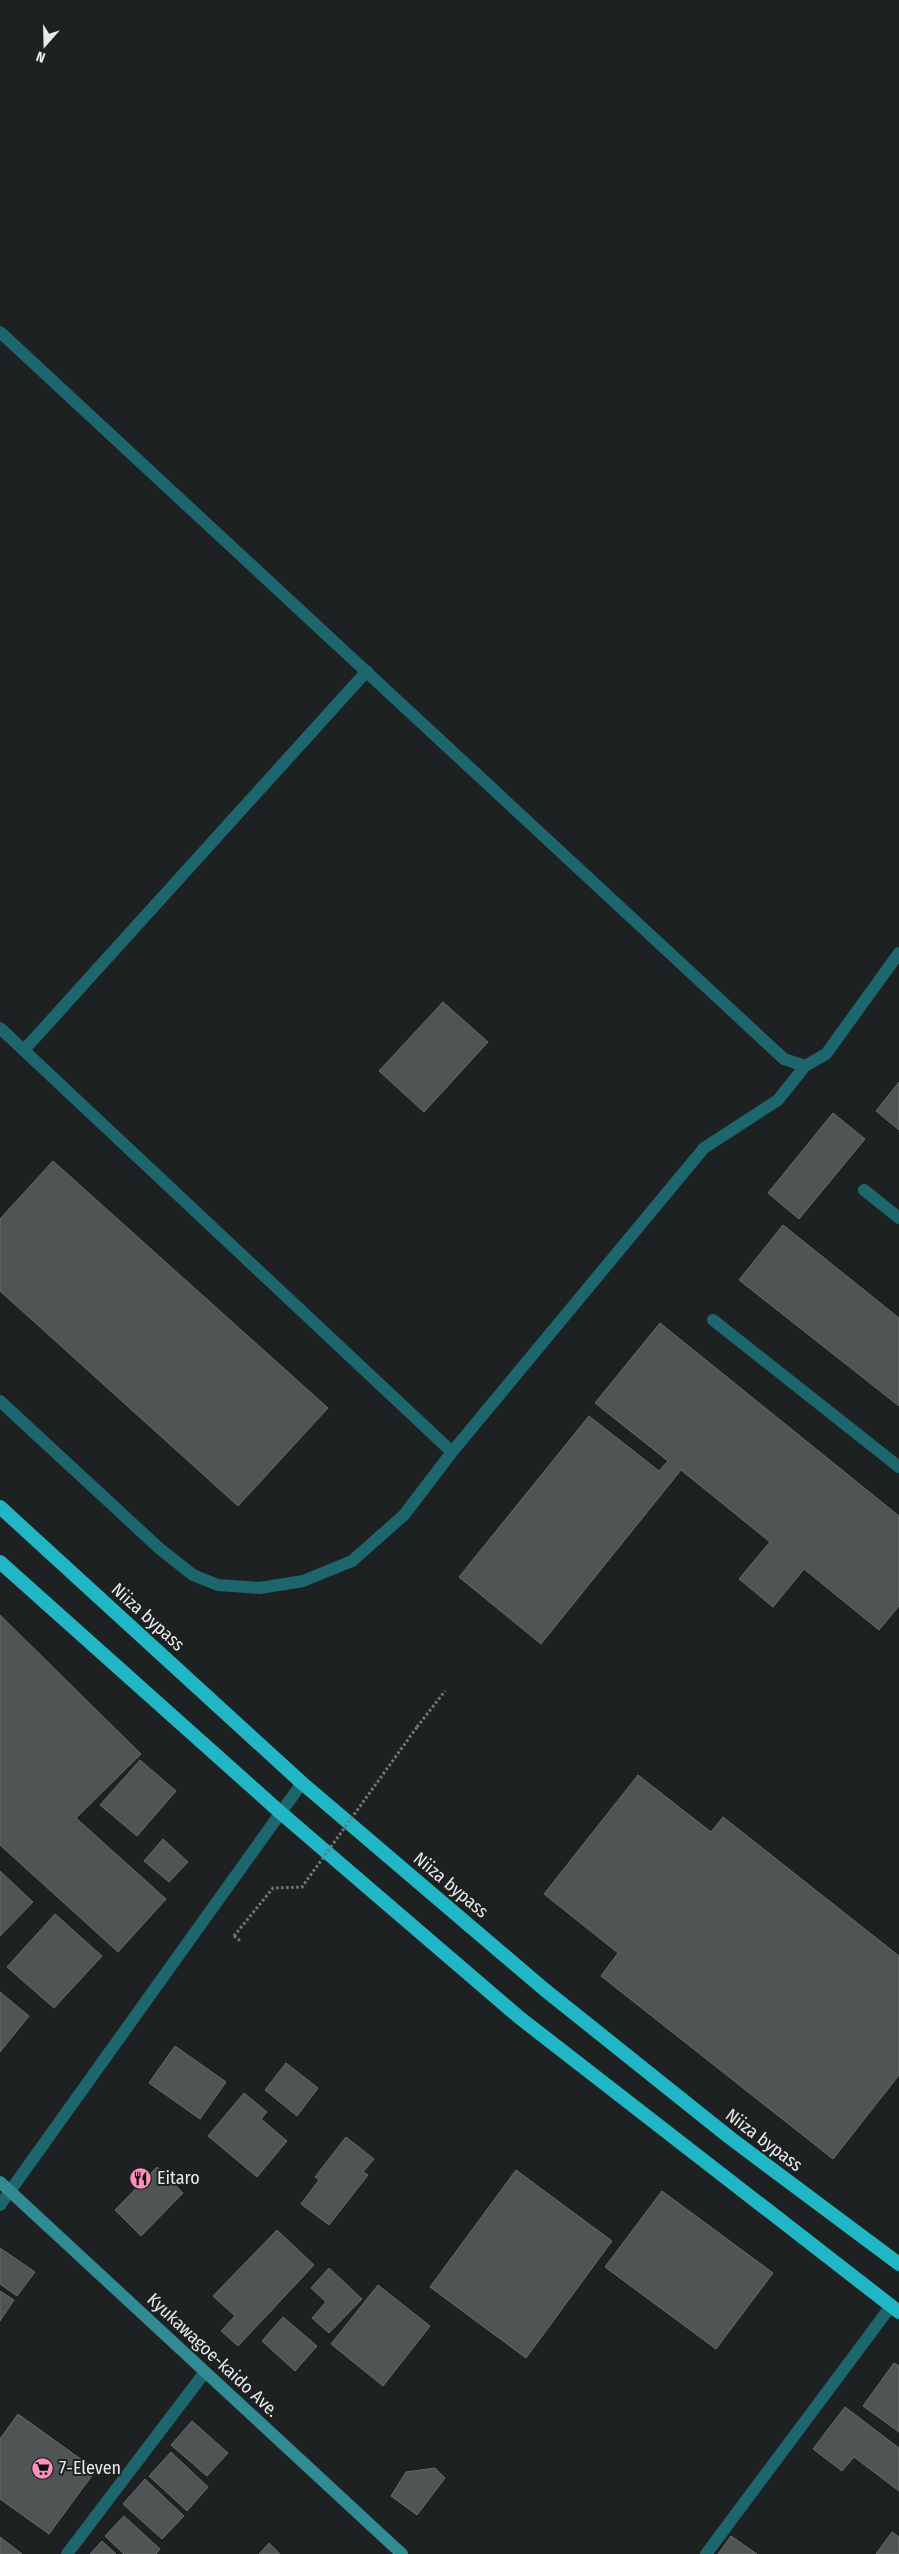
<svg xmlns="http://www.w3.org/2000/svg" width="899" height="2554" viewBox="0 0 899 2554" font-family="'Fira Sans Condensed',sans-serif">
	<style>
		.building { fill: #4f5454; stroke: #666b6b }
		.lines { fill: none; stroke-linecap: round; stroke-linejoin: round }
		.path { stroke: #747878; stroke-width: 3; stroke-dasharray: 2.5 2.5; stroke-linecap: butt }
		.service { stroke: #1d666e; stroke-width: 12 }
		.minor { stroke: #1d666e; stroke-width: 12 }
		.tertiary { stroke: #1d666e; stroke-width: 12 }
		.secondary { stroke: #308b95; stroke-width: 12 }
		.trunk { stroke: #21b6c5; stroke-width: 14 }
		.path-bridge { stroke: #747878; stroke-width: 3; stroke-dasharray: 2.5 2.5; stroke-linecap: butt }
		.labels { text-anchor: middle; stroke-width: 4; stroke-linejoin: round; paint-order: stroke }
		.street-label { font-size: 18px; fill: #e8ebeb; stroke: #1d2121 }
		.poi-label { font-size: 18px; fill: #e8ebeb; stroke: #1d2121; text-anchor: start }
	</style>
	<rect width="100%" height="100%" fill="#1d2121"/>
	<path class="building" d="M443 1002 488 1042 424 1112 379 1071Z
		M899 1082V1130L876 1111Z
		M833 1113 865 1139 799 1219 768 1193Z
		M53 1161 328 1408 238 1506 0 1291V1219Z
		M783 1225 899 1318V1406L739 1280Z
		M660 1323 899 1516V1606L879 1630 804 1569 773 1607 739 1579 770 1542 681 1470 541 1644 459 1577 589 1416 659 1471 668 1461 595 1403Z
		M0 1615 141 1754 76 1818 166 1899 118 1952 0 1845Z
		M140 1760 176 1791 137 1836 100 1805Z
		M638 1775 711 1832 723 1817 899 1956V2075L833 2159 601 1976 618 1953 544 1894Z
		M163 1839 188 1862 169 1882 144 1861Z
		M0 1871 33 1902 0 1936Z
		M55 1914 102 1956 54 2008 7 1967Z
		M0 1992 29 2016 0 2052Z
		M175 2046 226 2082 200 2119 149 2083Z
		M286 2063 318 2088 297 2116 265 2090Z
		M244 2093 267 2112 261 2119 287 2141 257 2177 208 2136Z
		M346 2137 374 2159 363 2172 368 2175 329 2225 301 2204 319 2180 315 2177Z
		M157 2167 183 2193 141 2236 115 2210Z
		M516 2170 612 2241 526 2358 430 2287Z
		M662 2191 773 2273 716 2349 605 2267Z
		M277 2230 314 2265 238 2346 221 2331 235 2316 213 2296Z
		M0 2248 35 2272 17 2296 0 2284Z
		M329 2268 362 2299 329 2333 312 2318 326 2302 311 2288Z
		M378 2285 430 2326 383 2386 331 2344Z
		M0 2291 14 2300 0 2321Z
		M283 2317 317 2346 295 2371 262 2341Z
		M894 2363 899 2366V2432L863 2406Z
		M845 2407 899 2448V2491L854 2457 842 2471 813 2449Z
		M18 2414 96 2470 49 2534 0 2499V2439Z
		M192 2421 228 2453 207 2476 171 2445Z
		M171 2452 208 2487 187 2511 149 2476Z
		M435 2468 445 2478 417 2515 391 2496 406 2472Z
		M145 2479 184 2516 162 2539 123 2504Z
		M124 2516 160 2549 156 2554H124L105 2536Z
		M892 2532 899 2537V2554H876Z
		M731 2536 757 2554H718Z
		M0 2537 22 2554H0Z
		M102 2541 116 2554H90Z
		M269 2543 280 2554H259Z"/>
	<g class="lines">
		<path class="path" d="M417 1727 445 1691
			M234 1936 242 1942"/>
		<path class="service" d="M0 332 784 1059 805 1066 826 1054 899 953
			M0 1028 452 1452
			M24 1050 367 671
			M864 1190 899 1218
			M0 1401 160 1549 193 1575 218 1585 260 1588 303 1581 352 1561 404 1515 452 1452 704 1148 778 1100 805 1066
			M67 2554 205 2372"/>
		<path class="minor" d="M713 1320 899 1467
			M0 2205 10 2191
			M706 2554 891 2306"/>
		<path class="tertiary" d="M10 2191 302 1783"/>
		<path class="secondary" d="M0 2182 402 2554"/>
		<path class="trunk" d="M0 1507 302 1783 545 1990 729 2137 899 2264
			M0 1562 281 1813 520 2018 899 2312"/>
		<path class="path-bridge" d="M234 1936 273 1888 302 1887 417 1727"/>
	</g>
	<defs>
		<symbol id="restaurant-disc" viewBox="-11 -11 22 22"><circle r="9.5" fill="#ff8eba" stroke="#1d2121"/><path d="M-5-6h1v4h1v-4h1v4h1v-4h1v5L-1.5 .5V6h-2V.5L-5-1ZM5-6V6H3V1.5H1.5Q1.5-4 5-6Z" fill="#111"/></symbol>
		<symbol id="supermarket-disc" viewBox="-11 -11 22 22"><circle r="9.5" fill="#ff8eba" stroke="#1d2121"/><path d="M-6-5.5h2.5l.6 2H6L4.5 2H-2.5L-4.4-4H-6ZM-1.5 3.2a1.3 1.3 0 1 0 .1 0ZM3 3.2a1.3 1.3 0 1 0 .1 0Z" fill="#111"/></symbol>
	</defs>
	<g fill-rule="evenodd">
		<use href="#restaurant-disc" x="128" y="2166" width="25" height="25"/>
		<use href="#supermarket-disc" x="30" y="2456" width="25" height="25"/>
	</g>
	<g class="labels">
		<g class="street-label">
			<text transform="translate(148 1617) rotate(42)" y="6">Niiza bypass</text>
			<text transform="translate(451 1885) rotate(40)" y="6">Niiza bypass</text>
			<text transform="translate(764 2140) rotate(37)" y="6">Niiza bypass</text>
			<text transform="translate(213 2355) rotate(43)" y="6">Kyukawagoe-kaido Ave.</text>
		</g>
		<g class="poi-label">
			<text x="157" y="2184">Eitaro</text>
			<text x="59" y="2474">7-Eleven</text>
		</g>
	</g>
	<g transform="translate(45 45) rotate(200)" stroke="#1d2121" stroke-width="4" paint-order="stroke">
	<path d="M0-4L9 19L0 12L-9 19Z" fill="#e8ebeb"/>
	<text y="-8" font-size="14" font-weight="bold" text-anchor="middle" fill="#e8ebeb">N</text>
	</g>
</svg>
